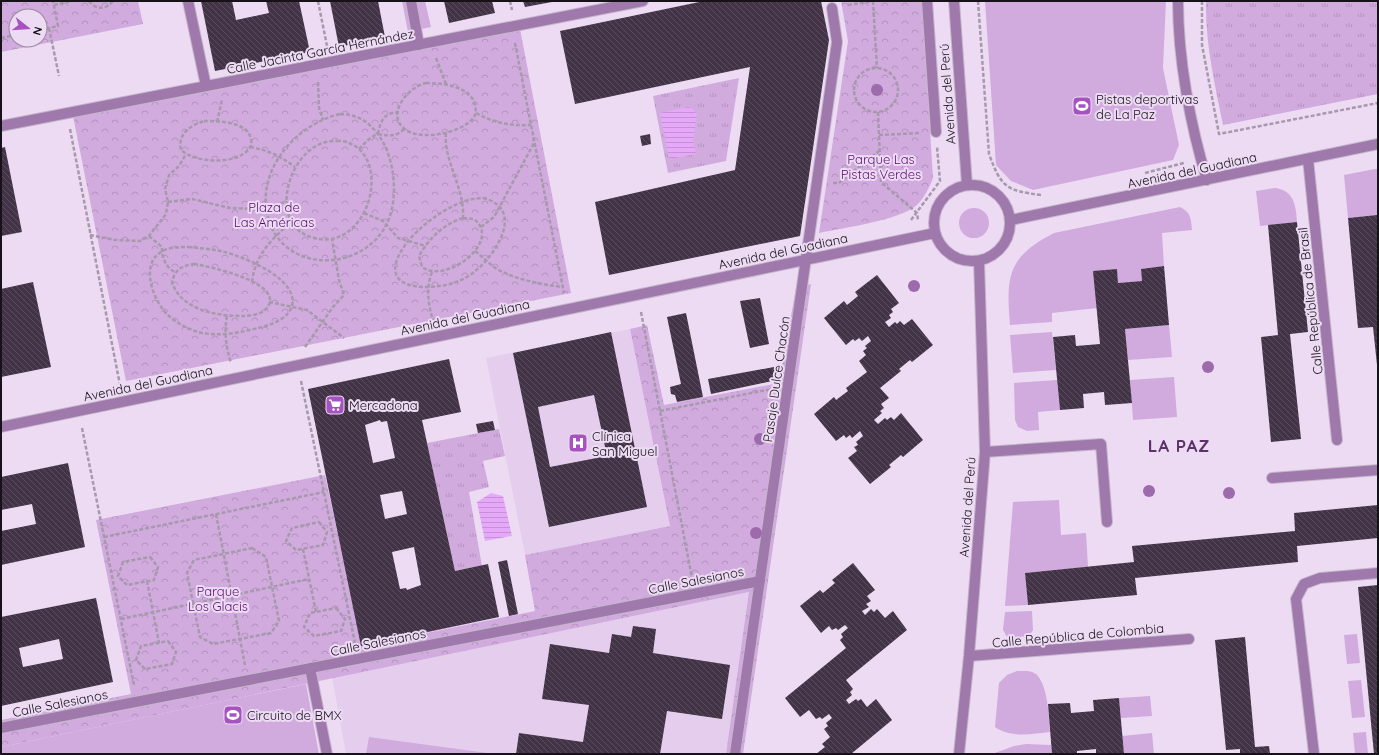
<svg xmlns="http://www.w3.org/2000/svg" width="1379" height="755" viewBox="0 0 1379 755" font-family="Quicksand,sans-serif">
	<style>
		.built { fill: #e5ceed }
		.grass { fill: url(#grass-tufts) }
		.forest { fill: url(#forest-crowns); fill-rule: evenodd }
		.garden { fill: #d1abde }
		.water { fill: url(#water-rules) }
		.building { fill: url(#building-back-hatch); fill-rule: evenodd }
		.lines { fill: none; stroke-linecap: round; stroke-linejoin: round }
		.minor-casing { stroke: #c6b7cd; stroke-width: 12 }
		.path { stroke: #a799ac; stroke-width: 2.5; stroke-dasharray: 4 2; stroke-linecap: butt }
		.minor { stroke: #9f79ab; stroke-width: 10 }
		.tree { fill: #9d6aab }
		.labels { text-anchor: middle; stroke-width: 4; stroke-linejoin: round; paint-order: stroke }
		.street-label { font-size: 13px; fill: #171119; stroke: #eddbf4 }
		.poi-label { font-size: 13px; fill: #171119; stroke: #eddbf4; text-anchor: start }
		.park-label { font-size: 13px; fill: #5b0d70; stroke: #eddbf4 }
		.district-label { font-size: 17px; font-weight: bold; letter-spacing: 1px; fill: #5c3369; stroke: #eddbf4 }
	</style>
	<defs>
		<pattern id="grass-tufts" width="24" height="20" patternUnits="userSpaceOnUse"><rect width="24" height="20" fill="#d1abde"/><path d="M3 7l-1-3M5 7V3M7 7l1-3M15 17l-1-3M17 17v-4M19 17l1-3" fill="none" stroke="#b392be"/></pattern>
		<pattern id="forest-crowns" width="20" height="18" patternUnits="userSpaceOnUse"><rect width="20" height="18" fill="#d1abde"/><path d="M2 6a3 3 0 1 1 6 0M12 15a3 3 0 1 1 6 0" fill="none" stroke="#b392be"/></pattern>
		<pattern id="water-rules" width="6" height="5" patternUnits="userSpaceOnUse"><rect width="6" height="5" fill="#e6a9fa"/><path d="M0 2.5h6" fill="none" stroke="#c590d6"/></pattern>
		<pattern id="building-back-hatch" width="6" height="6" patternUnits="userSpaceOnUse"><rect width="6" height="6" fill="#423347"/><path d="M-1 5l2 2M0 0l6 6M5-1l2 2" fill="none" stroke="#5a4e5e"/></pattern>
	</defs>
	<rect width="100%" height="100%" fill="#eddbf4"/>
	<path class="built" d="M630 329 670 526 525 555 486 358Z
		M750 592 726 754H346L332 677Z"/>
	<path class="grass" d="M1206 1H1377L1378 94 1223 125C1215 85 1205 43 1206 1Z
		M739 78 726 161 668 173 653 96Z
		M499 429 505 456 483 461 489 487 469 492 482 566 455 571 427 443Z"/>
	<path class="forest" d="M1 1H138L143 24 1 52ZM16 16H40V40H16Z
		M841 1H922L933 178C929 188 925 197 917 205 901 220 842 228 819 233L848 41Z
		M520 29 571 293 126 381 73 116Z
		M811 284 743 754H726L749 592 1 747V720L131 694 96 520 325 475 362 646 535 611 525 555 670 526 630 329 647 325 664 405 779 383 796 288Z"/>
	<path class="garden" d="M402 1H425L431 27 408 32Z
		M985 1H1166L1163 68 1179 145 1173 160 1033 190 1011 181 996 165Z
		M1375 169H1378V227L1377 215 1348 218 1344 175Z
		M1275 188C1294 190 1296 206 1297 222L1260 226 1256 191Z
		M1180 207C1191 212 1191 219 1192 230L1162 233 1164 266 1141 269 1142 281 1118 283 1117 269 1097 308 1052 313V322L1010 325C1006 277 1007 257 1054 233Z
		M959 223a15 15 0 1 1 30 0a15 15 0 1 1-30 0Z
		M1169 325 1172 357 1128 360 1125 329Z
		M1052 332 1056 370 1013 373 1010 335Z
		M1174 377 1177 417 1133 420 1130 380Z
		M1057 380 1060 410 1038 412 1039 430 1027 431 1018 427 1015 420 1014 383Z
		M1059 500 1061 535 1086 533 1088 567 1025 573 1028 605 1005 606 1013 502Z
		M1032 611 1033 630 1030 635 1012 639 1007 637 1003 630 1005 612Z
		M1357 634 1360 663 1347 664 1344 635Z
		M1017 671C1023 671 1031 670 1036 674 1048 685 1049 717 1050 732 1033 734 1009 738 995 727L999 683 1007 675Z
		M1361 680 1365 717 1352 718 1348 681Z
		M306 684 319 754H1V747Z
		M1150 696 1152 716 1121 718 1119 698Z
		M1366 732 1368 754H1355L1353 733Z
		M1152 733 1154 754H1124L1122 736Z
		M369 737 495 754H366Z
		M1026 744 1051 745 1052 754H992L1014 746Z"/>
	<path class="water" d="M688 107 693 109 697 115 693 139 696 154 669 159 660 113Z
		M491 493 503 496 512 536 485 541 477 502Z"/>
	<path class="building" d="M201 1H232L236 20 269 13 266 1H299L310 52 215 71Z
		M330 1H378L385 37 339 47Z
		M444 1H492L495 13 449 23Z
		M523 1H552V2L525 7Z
		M704 1H821L829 40 800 236 609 275 595 202 735 170 750 67 575 104 560 31Z
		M650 134 651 144 642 146 640 136Z
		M5 147 22 232 1 236V148Z
		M1377 215 1378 365H1377L1373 327 1358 328 1348 218Z
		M1297 222 1308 332 1290 334 1301 439 1271 442 1261 337 1278 335 1268 225Z
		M1164 266 1169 325 1125 329 1132 403 1105 405 1104 392 1083 394 1084 408 1060 410 1053 337 1075 335 1076 346 1100 344 1093 271 1117 269 1118 283 1142 281 1141 269Z
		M877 275 899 303 891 309 893 312 889 315 891 318 885 322 889 327 895 322 897 324 900 321 904 325 912 319 933 345 912 362 910 360 899 369 901 371 880 388 889 398 881 404 884 408 880 411 882 413 874 420 878 424 885 418 887 420 891 417 894 420 901 413 923 440 903 457 901 455 889 465 891 467 870 484 848 458 857 451 854 447 858 445 856 442 863 436 860 431 852 438 850 435 846 438 844 435 836 441 814 414 834 397 836 400 848 391 846 388 867 372 859 361 866 355 863 351 867 348 865 346 871 341 868 336 862 341 859 338 855 341 853 339 846 345 824 318 844 301 847 305 858 296 855 292Z
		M33 282 51 367 1 377V289Z
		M760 298 769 344 750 348 740 301Z
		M686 313 703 397 677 402 675 395 671 394 670 387 681 384 667 317Z
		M611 332 647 507 549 527 513 353ZM594 395 607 456 550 467 538 407Z
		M449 359 461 412 422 420 455 571 488 564 499 617 361 646 308 389ZM380 420 381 422 387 421 395 458 373 463 365 425ZM402 491 407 514 385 519 380 495ZM414 547 421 585 407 590 406 588 400 589 392 552Z
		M774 367 777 380 711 394 708 379Z
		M493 421 495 430 478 433 476 424Z
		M68 463 85 547 1 565V531L36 524 32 504 1 510V477Z
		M1378 505V538L1297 546 1298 562 1135 578 1137 595 1028 605 1025 573 1134 562 1132 546 1295 531 1294 513Z
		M507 560 518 614 509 616 498 562Z
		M853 563 875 590 867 596 871 601 866 604 869 607 862 611 865 615 871 609 874 612 877 609 885 618 893 611 907 630 846 680 853 689 850 692 852 695 846 700 849 704 856 699 858 701 861 699 867 707 876 699 892 720 851 754H816L825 747 822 744 830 737 824 729 828 726 826 723 832 718 829 714 822 719 820 717 816 719 809 710 800 717 785 698 846 648 840 640 843 637 841 634 848 628 845 625 838 630 836 628 832 630 829 626 821 633 800 606 820 590 823 593 835 583 832 580Z
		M1378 585V754H1374L1358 587Z
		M96 598 113 682 1 706V617ZM59 639 63 659 23 667 19 648Z
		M633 626 656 629 653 653 730 665 722 719 667 711 660 754H516L519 733 583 742 589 705 542 699 550 644 609 653 612 634 631 637Z
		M1245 637 1255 747 1269 746 1270 754H1240V749L1226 750 1215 640Z
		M1119 698 1124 754H1096V749L1077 751V754H1052L1048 704 1070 703 1071 713 1094 711 1093 700Z"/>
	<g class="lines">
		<defs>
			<path id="minor" d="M188 1 206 86
				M411 1 419 45
				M927 1 936 132
				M954 1 967 185
				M1178 1C1178 58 1190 125 1207 180
				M1 126 643 1
				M1308 159 1337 440
				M934 223a38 38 0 1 1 76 0a38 38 0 1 1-76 0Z
				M1011 220 1378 144
				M1 427 935 233
				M985 452 1101 444 1107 522
				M1272 478 1378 470
				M969 656 1189 639
				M310 668 327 754
				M1 728 760 581
				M735 754 837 42 832 8
				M959 754 969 656 985 452 979 261
				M1314 754 1296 599 1304 584 1320 578 1378 573"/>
		</defs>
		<use href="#minor" class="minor-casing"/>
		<path class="path" d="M89 1C96 10 106 10 113 1
			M318 1 327 46
			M510 1 512 10
			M873 1 877 68
			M978 1 989 154C1001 187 1006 191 1042 195
			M1202 1V45L1219 134 1378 103
			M54 5 71 1
			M848 5 873 1
			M49 28 59 76
			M40 30 58 26 53 1
			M1 38 16 35
			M515 43 564 293
			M436 58 446 84
			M854 90a22 22 0 1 1 44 0a22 22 0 1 1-44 0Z
			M318 82 319 108 323 120
			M426 83C442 83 471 86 475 105 476 110 476 114 474 117 463 133 422 141 406 130 384 115 408 87 426 83Z
			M878 112 881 182 917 213 918 220
			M476 113C494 123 510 126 531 125
			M340 114C387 114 402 179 390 216 378 252 336 269 302 256 289 251 277 240 272 228 249 179 292 125 340 114Z
			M204 121C218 121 247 121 251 139 252 143 251 147 248 150 235 165 195 163 181 150 177 134 191 125 204 121Z
			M217 122 222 100
			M70 129 120 385
			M446 133C443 160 465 188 463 218
			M378 134C390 136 396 137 404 129
			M879 135 921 133
			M337 141C341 141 346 141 349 143 393 160 368 252 314 238 270 227 285 163 316 146 323 142 330 141 337 141Z
			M250 147C268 150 280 156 295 167
			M359 149 368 140 378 133C381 120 384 113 399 112
			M1145 173 1184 163
			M833 183H839L879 151
			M483 198C528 209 493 260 470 275 457 284 440 287 424 287 351 285 434 198 483 198Z
			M168 202 192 199 230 208 254 209 287 202
			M364 213 383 221 398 238 426 246
			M463 218 474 219C503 241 446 285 422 267L419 256C429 238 444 224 463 218Z
			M911 220 940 181 937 147
			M481 227 494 217 534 143
			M90 235 115 240 140 241 149 236 166 214 168 202 165 189 169 175 179 166 186 154
			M149 236 162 247C162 257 165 267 175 272
			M188 247C199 248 210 249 221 251 242 256 299 278 292 306 288 319 271 325 258 328 238 333 218 337 198 332 188 329 177 323 169 316 154 303 139 265 161 252 168 247 180 247 188 247Z
			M475 251C483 257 489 264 497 269 517 280 540 284 562 287
			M194 264C208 266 291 284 265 310 259 315 249 316 242 316 216 316 181 310 172 282 175 269 182 266 194 264Z
			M432 272C426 288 428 304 433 320
			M252 282C255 255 272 238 292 222
			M269 302 307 310 344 338
			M641 312 692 578
			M227 316C224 332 226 347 231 363
			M305 347 333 307 344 295 339 280 332 239
			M301 381 355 643
			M660 411 772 389
			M82 428 134 685
			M216 514 245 665
			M319 522 327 532 323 545 296 550 286 541 292 528Z
			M104 537 324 492
			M252 548 266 557 279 621 271 633 213 644 200 637 187 573 194 560Z
			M303 549 316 612
			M150 557 158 567 154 580 127 585 118 576 123 562Z
			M147 581 159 643
			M336 608 345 619 341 631 314 636 304 627 310 613Z
			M121 619 309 579
			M168 641 176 652 172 664 145 669 136 660 141 646Z"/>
		<use href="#minor" class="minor"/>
	</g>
	<g class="tree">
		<circle cx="877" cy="90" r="6"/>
		<circle cx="914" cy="286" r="6"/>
		<circle cx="1208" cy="367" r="6"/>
		<circle cx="760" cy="439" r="6"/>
		<circle cx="1149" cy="491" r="6"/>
		<circle cx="1229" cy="493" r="6"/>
		<circle cx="756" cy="533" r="6"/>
	</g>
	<defs>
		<symbol id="stadium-square" viewBox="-11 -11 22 22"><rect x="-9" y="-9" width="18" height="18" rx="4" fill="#a752c1" stroke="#eddbf4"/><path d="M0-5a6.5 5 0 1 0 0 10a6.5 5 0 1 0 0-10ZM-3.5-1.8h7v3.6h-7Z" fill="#fff"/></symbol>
		<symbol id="supermarket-square" viewBox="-11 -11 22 22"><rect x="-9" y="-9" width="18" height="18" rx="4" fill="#a752c1" stroke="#eddbf4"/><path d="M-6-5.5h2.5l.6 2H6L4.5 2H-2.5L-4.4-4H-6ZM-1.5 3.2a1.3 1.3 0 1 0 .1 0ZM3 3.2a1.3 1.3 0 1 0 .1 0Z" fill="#fff"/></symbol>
		<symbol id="hospital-square" viewBox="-11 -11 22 22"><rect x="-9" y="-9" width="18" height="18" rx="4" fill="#a752c1" stroke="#eddbf4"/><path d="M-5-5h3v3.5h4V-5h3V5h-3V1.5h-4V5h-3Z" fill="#fff"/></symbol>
	</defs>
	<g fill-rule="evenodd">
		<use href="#stadium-square" x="1071" y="95" width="22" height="22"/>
		<use href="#supermarket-square" x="324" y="394" width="22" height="22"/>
		<use href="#hospital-square" x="567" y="432" width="22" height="22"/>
		<use href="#stadium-square" x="222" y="704" width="22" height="22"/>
	</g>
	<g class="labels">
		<g class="street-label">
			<text transform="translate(320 51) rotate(-11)" y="5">Calle Jacinta García Hernández</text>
			<text transform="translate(947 94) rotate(-94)" y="5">Avenida del Perú</text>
			<text transform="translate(1192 170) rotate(-12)" y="5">Avenida del Guadiana</text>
			<text transform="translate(783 251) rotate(-12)" y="5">Avenida del Guadiana</text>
			<text transform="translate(1310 301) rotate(-96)" y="5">Calle República de Brasil</text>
			<text transform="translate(465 317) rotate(-12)" y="5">Avenida del Guadiana</text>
			<text transform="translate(776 379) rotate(-82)" y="5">Pasaje Dulce Chacón</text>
			<text transform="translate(148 383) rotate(-12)" y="5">Avenida del Guadiana</text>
			<text transform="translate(967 507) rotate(-86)" y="5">Avenida del Perú</text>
			<text transform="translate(696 580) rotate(-11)" y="5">Calle Salesianos</text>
			<text transform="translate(1078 635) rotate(-5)" y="5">Calle República de Colombia</text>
			<text transform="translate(378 642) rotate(-11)" y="5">Calle Salesianos</text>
			<text transform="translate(60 703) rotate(-11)" y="5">Calle Salesianos</text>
		</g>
		<g class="poi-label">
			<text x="1096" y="104">Pistas deportivas<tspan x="1096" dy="15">de La Paz</tspan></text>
			<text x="349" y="410">Mercadona</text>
			<text x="592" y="441">Clínica<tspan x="592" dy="15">San Miguel</tspan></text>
			<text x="247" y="720">Circuito de BMX</text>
		</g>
		<g class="park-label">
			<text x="881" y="164">Parque Las<tspan x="881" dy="15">Pistas Verdes</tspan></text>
			<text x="274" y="212">Plaza de<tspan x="274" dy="15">Las Américas</tspan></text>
			<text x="218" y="596">Parque<tspan x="218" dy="15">Los Glacis</tspan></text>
		</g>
		<g class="district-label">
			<text x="1179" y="452">LA PAZ</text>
		</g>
	</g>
	<rect width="1379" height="755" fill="none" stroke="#171119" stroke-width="4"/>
	<g transform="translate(28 28) rotate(107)"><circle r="19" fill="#eddbf4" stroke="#978a9c"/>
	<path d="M0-3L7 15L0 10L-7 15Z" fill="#a752c1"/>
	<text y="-6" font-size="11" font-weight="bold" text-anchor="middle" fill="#171119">N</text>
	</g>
</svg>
